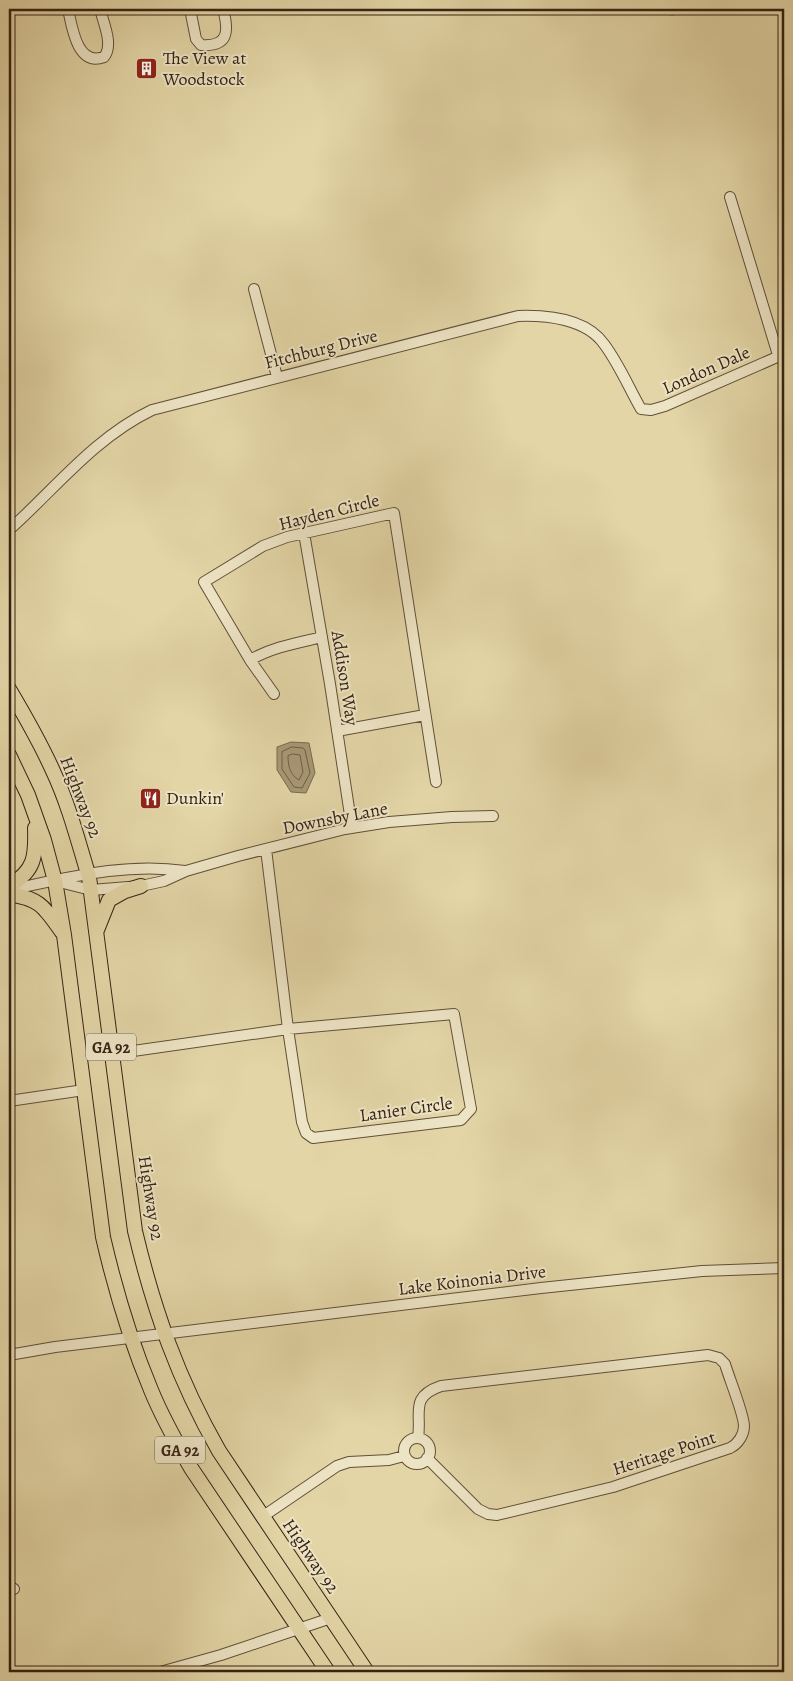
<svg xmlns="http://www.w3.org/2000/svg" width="793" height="1681" viewBox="0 0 793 1681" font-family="Alegreya,serif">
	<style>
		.water { fill: #a89875; stroke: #7a694f }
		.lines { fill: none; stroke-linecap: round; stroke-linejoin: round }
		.shore { stroke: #6e5e45; stroke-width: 1 }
		.minor-casing { stroke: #605039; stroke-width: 12 }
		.major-casing { stroke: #352315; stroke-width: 16 }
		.minor { stroke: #ede4c5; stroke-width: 10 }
		.major { stroke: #e3d5a6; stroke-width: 14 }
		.labels { text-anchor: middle; stroke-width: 4; stroke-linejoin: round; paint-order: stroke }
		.shield { fill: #ede4c5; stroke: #6c5d4a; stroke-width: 1 }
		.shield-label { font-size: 16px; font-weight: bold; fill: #352315 }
		.poi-label { font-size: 18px; fill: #352315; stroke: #ede4c5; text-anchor: start }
		.street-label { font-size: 18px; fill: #352315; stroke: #ede4c5 }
	</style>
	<rect width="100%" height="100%" fill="#e3d5a6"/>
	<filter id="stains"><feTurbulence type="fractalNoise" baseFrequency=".004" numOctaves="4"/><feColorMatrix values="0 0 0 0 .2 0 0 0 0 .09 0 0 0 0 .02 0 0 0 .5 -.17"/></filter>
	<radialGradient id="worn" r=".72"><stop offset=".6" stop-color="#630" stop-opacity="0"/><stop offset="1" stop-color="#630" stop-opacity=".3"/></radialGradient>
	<path class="water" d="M621 9H697L673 15Z
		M291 742 309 743 315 773 306 793 291 792 277 770V747Z"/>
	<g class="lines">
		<path class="shore" d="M292 747 303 748 305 750 310 773 302 788 294 787 282 769V752Z
			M293 754 300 755 303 772 299 780C290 775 288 766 288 756Z"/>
		<defs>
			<path id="minor" d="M68 9C72 27 77 67 104 57 114 45 103 22 100 9
				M190 9 196 39 201 45C229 47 229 31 223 9
				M730 197 778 355
				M254 289 277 377
				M9 530C55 489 94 438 152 410L518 316C547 315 586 319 604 344 619 364 629 388 641 409L651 410 665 406 784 354
				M304 533 330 684 352 828
				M250 660C273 647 297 643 322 637
				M274 694 250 660 204 582 263 546 287 537 394 513 436 782
				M337 731 425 715
				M55 881 91 890 141 886 164 881 186 871 238 856 345 829 389 822 452 817 493 816
				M9 890C67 878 126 862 185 871
				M454 1014 471 1109 461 1120 313 1138 306 1133 302 1122 288 1029Z
				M112 1054 288 1029 266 849
				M9 1101 84 1090
				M9 1355 55 1347 541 1288 702 1271 784 1268
				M404 1451a13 13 0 1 1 26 0a13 13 0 1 1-26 0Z
				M418 1438C422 1413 409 1397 441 1386L708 1355 719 1358 725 1364C729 1378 744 1414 744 1426 744 1435 738 1444 730 1448L613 1487 497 1515 488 1514 478 1509 427 1458
				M262 1517 337 1466 349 1462 389 1460 404 1456
				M9 1586 14 1589
				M160 1672 221 1655 331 1618"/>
			<path id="major" d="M9 689C25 716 40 742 53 771 69 805 78 841 89 877L135 1231C154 1311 178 1379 219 1451L367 1672
				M9 755 28 795 44 840 55 881 64 935 103 1237C115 1289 130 1340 151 1390 162 1417 176 1442 191 1468L328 1672
				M9 886C35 871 36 856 35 828
				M9 894C41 899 44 907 62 932
				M97 930 109 900 125 891 141 886"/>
		</defs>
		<use href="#minor" class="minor-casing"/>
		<use href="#major" class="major-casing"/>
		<use href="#minor" class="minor"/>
		<use href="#major" class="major"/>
	</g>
	<defs>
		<symbol id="building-square" viewBox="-11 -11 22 22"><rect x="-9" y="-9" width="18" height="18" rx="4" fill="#8f2418" stroke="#ede4c5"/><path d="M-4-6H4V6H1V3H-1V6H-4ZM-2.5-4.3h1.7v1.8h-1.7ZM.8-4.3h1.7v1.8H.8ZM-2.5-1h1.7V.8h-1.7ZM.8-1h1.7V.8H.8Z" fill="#fff"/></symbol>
		<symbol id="restaurant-square" viewBox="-11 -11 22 22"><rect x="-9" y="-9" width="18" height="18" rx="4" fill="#8f2418" stroke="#ede4c5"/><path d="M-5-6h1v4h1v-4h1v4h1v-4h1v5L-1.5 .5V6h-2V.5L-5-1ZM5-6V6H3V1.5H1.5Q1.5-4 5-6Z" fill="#fff"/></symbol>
	</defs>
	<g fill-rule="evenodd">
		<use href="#building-square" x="134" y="56" width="25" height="25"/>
		<use href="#restaurant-square" x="138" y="786" width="25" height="25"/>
	</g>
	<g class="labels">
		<g class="shield">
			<rect x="86" y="1033.5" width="50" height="27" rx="4"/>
			<rect x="155" y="1436.5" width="50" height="27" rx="4"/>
		</g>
		<g class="shield-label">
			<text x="111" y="1053">GA 92</text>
			<text x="180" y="1456">GA 92</text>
		</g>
		<g class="poi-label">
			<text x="163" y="64">The View at<tspan x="163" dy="21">Woodstock</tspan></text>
			<text x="166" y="804">Dunkin'</text>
		</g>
		<g class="street-label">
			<text transform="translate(321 349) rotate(-14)" y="6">Fitchburg Drive</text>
			<text transform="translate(706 370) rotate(-24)" y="6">London Dale</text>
			<text transform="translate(329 512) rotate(-14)" y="6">Hayden Circle</text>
			<text transform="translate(345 678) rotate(81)" y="6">Addison Way</text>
			<text transform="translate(81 797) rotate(69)" y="6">Highway 92</text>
			<text transform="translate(335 818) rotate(-11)" y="6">Downsby Lane</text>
			<text transform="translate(406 1109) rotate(-8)" y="6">Lanier Circle</text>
			<text transform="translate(151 1198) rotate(81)" y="6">Highway 92</text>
			<text transform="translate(472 1280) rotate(-7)" y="6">Lake Koinonia Drive</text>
			<text transform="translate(664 1453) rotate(-18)" y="6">Heritage Point</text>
			<text transform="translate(311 1556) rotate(56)" y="6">Highway 92</text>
		</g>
	</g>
	<rect width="793" height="1681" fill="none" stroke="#e3d5a6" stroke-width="30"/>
	<rect x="10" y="10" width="773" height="1661" fill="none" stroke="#352315" stroke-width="2.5"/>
	<rect x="15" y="15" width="763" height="1651" fill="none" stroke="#352315"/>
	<rect width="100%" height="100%" filter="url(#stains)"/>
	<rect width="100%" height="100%" fill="url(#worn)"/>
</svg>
